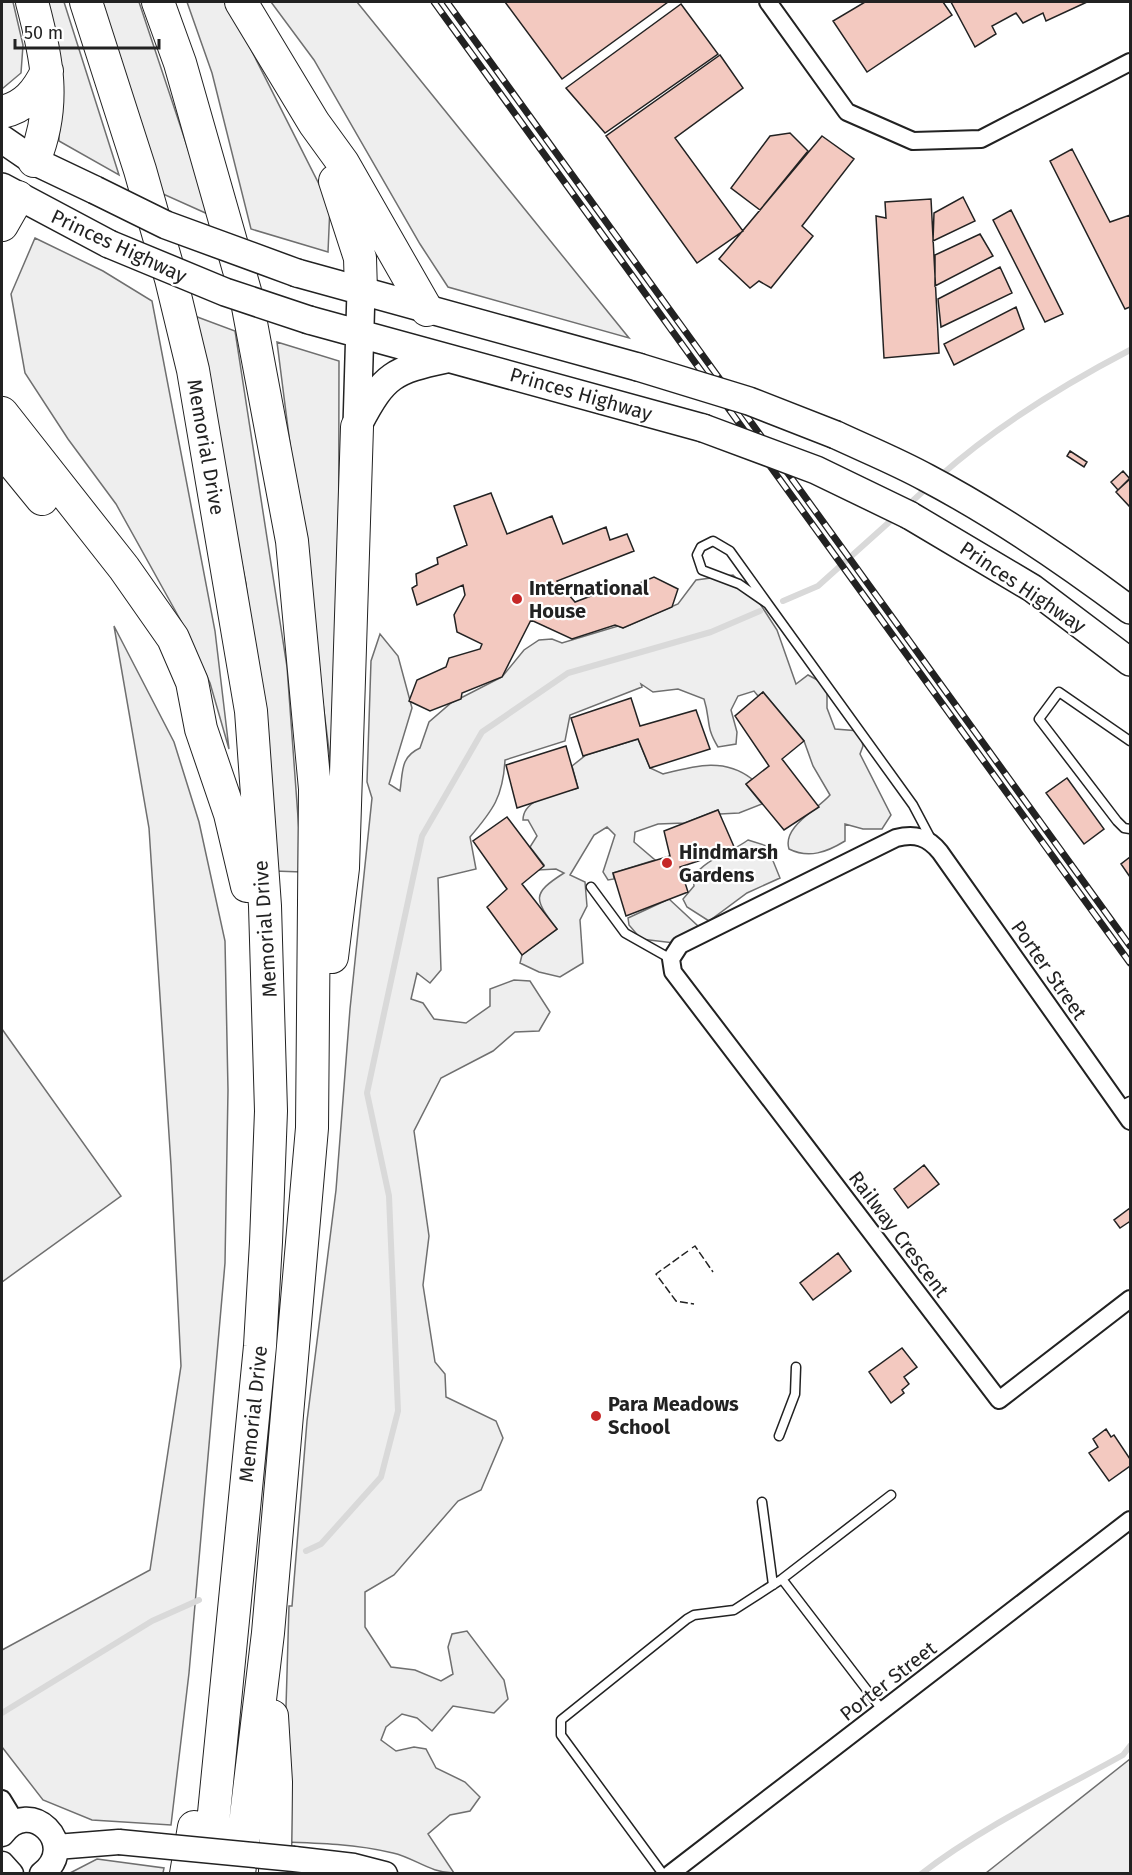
<svg xmlns="http://www.w3.org/2000/svg" width="1132" height="1875" viewBox="0 0 1132 1875" font-family="'Fira Sans',sans-serif">
	<style>
		.green { fill: #eee; stroke: #6f6f6f; stroke-width: 1.5 }
		.lines { fill: none; stroke-linecap: round; stroke-linejoin: round }
		.stream { stroke: #d9d9d9; stroke-width: 6 }
		.building { fill: #f3c9c0; stroke: #222; stroke-width: 1.5 }
		.lane-casing { stroke: #222; stroke-width: 11 }
		.street-casing { stroke: #222; stroke-width: 20 }
		.secondary-casing { stroke: #222; stroke-width: 27 }
		.primary-casing { stroke: #222; stroke-width: 30 }
		.highway-casing { stroke: #222; stroke-width: 34 }
		.lane { stroke: #fff; stroke-width: 8 }
		.street { stroke: #fff; stroke-width: 16 }
		.secondary { stroke: #fff; stroke-width: 24 }
		.primary { stroke: #fff; stroke-width: 27 }
		.highway { stroke: #fff; stroke-width: 32 }
		.rail-casing { stroke: #222; stroke-width: 7 }
		.rail { stroke: #fff; stroke-width: 4.5; stroke-dasharray: 14; stroke-linecap: butt }
		.secondary-bridge-casing { stroke: #222; stroke-width: 27; stroke-linecap: butt }
		.primary-bridge-casing { stroke: #222; stroke-width: 30; stroke-linecap: butt }
		.secondary-bridge { stroke: #fff; stroke-width: 24 }
		.primary-bridge { stroke: #fff; stroke-width: 27 }
		.fence { stroke: #222; stroke-width: 1.5; stroke-dasharray: 8 3; stroke-linecap: butt }
		.poi-dot { fill: #c62828; stroke: #fff; stroke-width: 2 }
		.labels { text-anchor: middle; stroke-width: 4.5; stroke-linejoin: round; paint-order: stroke }
		.street-label { font-size: 20px; fill: #222; stroke: #fff }
		.poi-label { font-size: 20px; font-weight: bold; fill: #222; stroke: #fff; text-anchor: start }
	</style>
	<rect width="100%" height="100%" fill="#fff"/>
	<path class="green" d="M2 2H13L23 45 21 73 2 89Z
		M39 2H64L119 175 59 141 58 69Z
		M101 2H139L210 215 163 194Z
		M187 2H227L330 206 328 252 251 229 212 73Z
		M271 2H357L629 338 448 287 420 244 314 60Z
		M35 238 103 271 152 301 215 631 229 749 210 683 181 621 116 504 68 439 25 373 11 294Z
		M192 315 235 331 287 667 302 872 274 871 246 584Z
		M277 342 339 361 338 821Z
		M733 575 757 599 777 630 796 684 808 675 827 685V708L835 729 860 731 863 746 860 754 891 815 882 829H863L845 824V841C827 852 809 859 789 849 782 827 817 810 830 795L813 766 804 741 763 692 758 696 754 691 738 696 731 710 737 732 736 744 718 747C705 726 711 721 704 699L678 689 653 692 641 684 642 687 570 715 565 741 505 760C503 797 493 810 470 837L476 869 438 878 441 970 430 983 417 973 411 999 423 1003 434 1019 466 1023 490 1006V989L514 980 530 981 550 1012 539 1031 515 1032 493 1051 441 1078 414 1131 429 1236 423 1285 435 1362 445 1374 446 1397 496 1421 503 1438 481 1490 458 1501 394 1575 365 1592V1627L391 1667 415 1670 441 1681 453 1674 448 1647 452 1634 467 1631 504 1680 508 1699 494 1713 453 1706 432 1731 417 1718 402 1714 386 1727 381 1740 396 1751 414 1747 426 1749 436 1768 465 1782 480 1797 470 1811 450 1815 428 1834 454 1873C430 1873 415 1858 393 1853 356 1844 319 1843 282 1842L289 1606H292L307 1421 336 1190 350 1009 372 798 367 782 371 661 380 634 398 656 412 708 389 784 400 791C403 772 400 757 420 748L429 722 451 703 502 677 524 650 539 640 552 639 562 643 618 626 623 628 678 604 696 580Z
		M114 626 174 742 199 822 225 941 228 1090 225 1263 189 1673 171 1825 92 1820 43 1800 2 1747V1650L150 1570 181 1366 171 1165 149 828Z
		M638 739 650 768 663 774C694 766 724 757 752 779L746 784 762 804 739 813 720 814 718 810 685 823 658 824 635 832 634 842 655 860 613 873 614 879 608 880 603 872 615 835 607 827 594 835 570 875 585 882 587 906 580 920 583 963 560 977 539 972 520 963 522 955 557 929C534 899 531 894 564 873L556 869 539 870 544 865 530 847 537 836 528 820H523C523 797 560 794 578 788L572 766 586 755Z
		M748 840 767 846 780 878 747 893 709 921 687 907 683 899 694 886 693 877C708 857 729 854 748 840Z
		M669 899 698 926 691 945 641 939 629 925 628 918Z
		M2 1029 121 1196 2 1282Z
		M1130 1759V1873H986Z
		M97 1859 164 1868 163 1873H70Z"/>
	<g class="lines">
		<path class="stream" d="M939 477C996 426 1063 385 1130 350
			M908 505 929 486
			M783 601 818 586 896 516
			M306 1551 321 1544 381 1477 398 1411 389 1196 367 1093 422 836 482 732 568 673 711 632 760 611
			M2 1713 152 1621 199 1600
			M921 1874C983 1826 1055 1793 1123 1755L1130 1746"/>
	</g>
	<path class="building" d="M505 2H668L562 79Z
		M865 2H943L952 15 867 72 833 21Z
		M951 2H1087L1046 21 1043 13 1023 23 1016 13 992 26 996 34 975 47Z
		M681 4 718 54 605 133 566 88Z
		M720 55 743 88 675 138 743 231 697 263 606 136Z
		M790 133 808 151 760 210 731 188 770 136Z
		M822 136 854 159 802 226 813 236 771 288 759 281 750 288 719 259Z
		M1072 149 1110 222 1130 215V307L1125 309 1050 161Z
		M963 197 975 221 933 241 934 213Z
		M931 199 939 353 884 358 876 216 886 218 885 202Z
		M1011 210 1063 314 1045 322 993 220Z
		M980 234 993 256 935 286V255Z
		M1000 267 1012 293 941 327 938 299Z
		M1016 307 1024 329 954 365 944 344Z
		M1070 451 1087 462 1084 467 1067 456Z
		M1123 471 1130 479 1118 490 1111 482Z
		M1130 478V507L1116 492Z
		M491 493 507 534 552 516 563 544 606 527 610 540 627 534 634 551 557 581 575 602 617 586 623 590 654 577 678 589 672 607 623 628 615 625 572 639 531 620 502 677 462 693 461 699 430 711 409 701 417 680 446 667 449 658 480 649 482 644 457 632 454 615 465 595 463 585 417 605 412 588 417 585 416 574 438 564 437 558 467 545 454 506Z
		M763 692 804 741 782 759 819 807 784 830 746 784 769 766 735 716Z
		M631 698 640 726 696 710 710 749 650 768 638 739 583 756 571 718Z
		M566 746 578 788 517 808 506 765Z
		M1067 778 1104 829 1084 844 1046 793Z
		M718 810 735 849 680 867 688 892 626 916 613 873 670 856 664 831Z
		M507 817 544 866 522 884 557 929 522 955 487 907 507 889 473 841Z
		M1130 857V877L1121 864Z
		M924 1165 939 1184 908 1208 894 1189Z
		M1130 1208V1224L1129 1222 1120 1228 1114 1220Z
		M838 1253 851 1271 813 1300 800 1283Z
		M902 1348 917 1367 904 1377 909 1384 902 1390 904 1393 891 1403 869 1372Z
		M1106 1429 1111 1437 1114 1435 1130 1459V1466L1109 1481 1089 1453 1098 1447 1093 1439Z"/>
	<g class="lines">
		<defs>
			<path id="lane" d="M768 604 730 551 713 541 701 547 697 555 702 570 739 584 768 604 913 805 931 839
				M1130 741 1059 692 1039 719 1117 821 1124 828 1130 829
				M591 887 625 933 671 959
				M1120 1106 1130 1101
				M779 1436 795 1394 796 1367
				M762 1502 773 1585
				M883 1711 782 1579 891 1495
				M663 1874 561 1735V1720L687 1619 694 1615 734 1610 782 1579"/>
			<path id="street" d="M768 2 847 112 913 141 981 139 1130 62
				M1130 1121 940 852C928 837 915 833 896 838L680 945 671 959 673 972 999 1400 1130 1299
				M2 1799 16 1822
				M670 1874 1130 1520"/>
			<path id="secondary" d="M2 1834C30 1795 80 1845 42 1874
				M56 1847 119 1842
				M294 1859 354 1866 385 1874
				M2 1864 11 1874"/>
			<path id="primary" d="M2 139 34 161 95 190
				M2 187 109 244
				M297 273 638 367
				M309 320 703 428
				M359 423C384 375 394 370 446 359
				M357 427 361 291
				M836 435C866 449 898 462 927 478 999 516 1066 562 1130 610
				M909 515 1032 588 1130 662"/>
			<path id="highway" d="M32 2C47 58 57 105 34 161
				M86 2 140 170 171 279 193 370 251 711 265 906 271 1111 266 1242 260 1346 208 1874
				M158 2 180 63 245 291 292 541 315 789 312 1128 268 1633 239 1874
				M241 2 314 123 343 163 427 310
				M2 112C25 107 37 92 47 71
				M335 181 360 258 361 291
				M2 225 18 197
				M2 413 124 568 173 638 192 682 201 729 230 814 247 886
				M2 450 42 499
				M332 957 343 868 357 427
				M272 1716 276 1782 275 1874
				M186 1874 194 1827"/>
		</defs>
		<use href="#lane" class="lane-casing"/>
		<use href="#street" class="street-casing"/>
		<use href="#secondary" class="secondary-casing"/>
		<use href="#primary" class="primary-casing"/>
		<use href="#highway" class="highway-casing"/>
		<use href="#lane" class="lane"/>
		<use href="#street" class="street"/>
		<use href="#secondary" class="secondary"/>
		<use href="#primary" class="primary"/>
		<use href="#highway" class="highway"/>
		<defs>
			<path id="rail" d="M434 2 1130 963
				M447 2 1130 946"/>
		</defs>
		<use href="#rail" class="rail-casing"/>
		<use href="#rail" class="rail"/>
		<defs>
			<path id="secondary-bridge" d="M119 1842 294 1859"/>
			<path id="primary-bridge" d="M95 190 166 225 297 273
				M109 244 225 292 309 320
				M638 367 749 401 836 435
				M703 428 816 470 909 515"/>
		</defs>
		<use href="#secondary-bridge" class="secondary-bridge-casing"/>
		<use href="#primary-bridge" class="primary-bridge-casing"/>
		<use href="#secondary-bridge" class="secondary-bridge"/>
		<use href="#primary-bridge" class="primary-bridge"/>
		<path class="fence" d="M692 1248 695 1246 713 1272
			M688 1251 656 1274 676 1301 694 1304"/>
	</g>
	<g class="poi-dot">
		<circle cx="517" cy="599" r="6"/>
		<circle cx="667" cy="863" r="6"/>
		<circle cx="596" cy="1416" r="6"/>
	</g>
	<g class="labels">
		<g class="street-label">
			<text transform="translate(119 246) rotate(25)" y="7">Princes Highway</text>
			<text transform="translate(581 394) rotate(16)" y="7">Princes Highway</text>
			<text transform="translate(206 447) rotate(80)" y="7">Memorial Drive</text>
			<text transform="translate(1023 587) rotate(34)" y="7">Princes Highway</text>
			<text transform="translate(265 929) rotate(-94)" y="7">Memorial Drive</text>
			<text transform="translate(1049 970) rotate(55)" y="7">Porter Street</text>
			<text transform="translate(899 1234) rotate(53)" y="7">Railway Crescent</text>
			<text transform="translate(253 1414) rotate(-84)" y="7">Memorial Drive</text>
			<text transform="translate(888 1681) rotate(-38)" y="7">Porter Street</text>
		</g>
		<g class="poi-label">
			<text x="529" y="595">International<tspan x="529" dy="23">House</tspan></text>
			<text x="679" y="859">Hindmarsh<tspan x="679" dy="23">Gardens</tspan></text>
			<text x="608" y="1411">Para Meadows<tspan x="608" dy="23">School</tspan></text>
		</g>
	</g>
	<rect width="1132" height="1875" fill="none" stroke="#222222" stroke-width="6"/>
	<path d="M15 39v9h144v-9" fill="none" stroke="#222222" stroke-width="3"/>
	<text x="24" y="39" font-size="18" fill="#222222" stroke="#ffffff" stroke-width="4.5" paint-order="stroke">50 m</text>
</svg>
